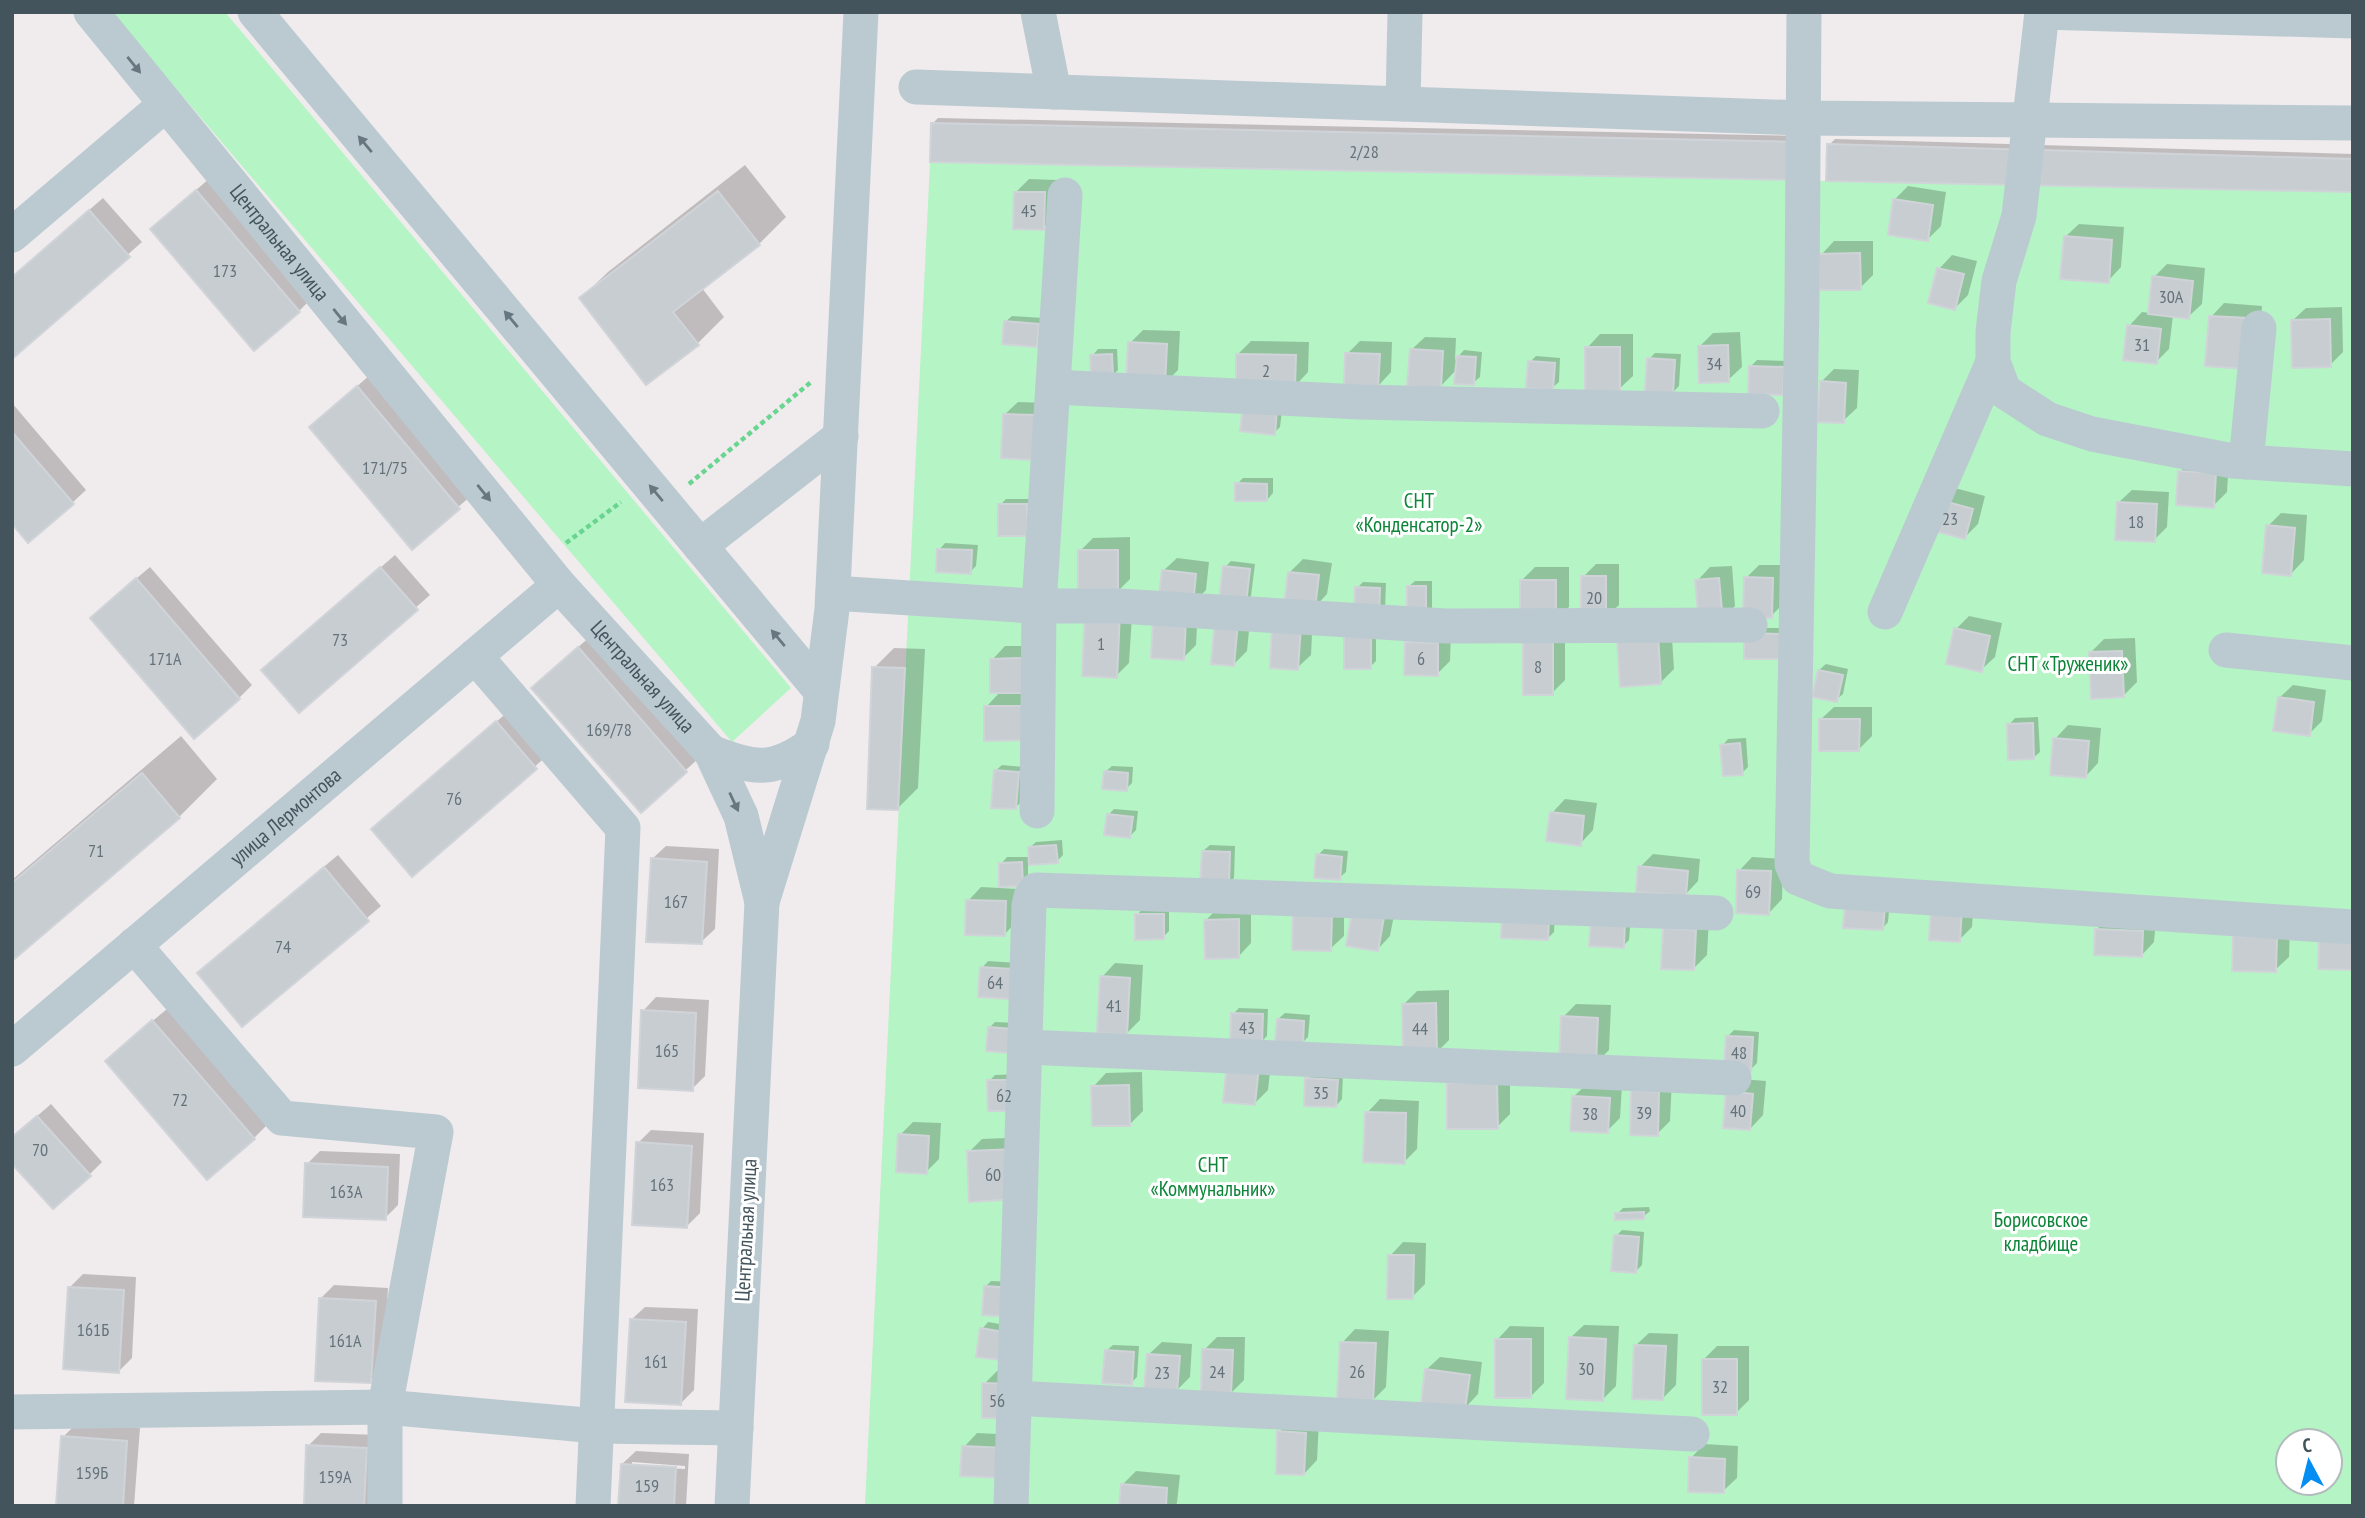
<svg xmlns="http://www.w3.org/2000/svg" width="2365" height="1518" viewBox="0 0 2365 1518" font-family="'PT Sans Narrow',sans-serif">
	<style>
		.green { fill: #b5f4c4; fill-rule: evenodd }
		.shadow { fill: #0003; fill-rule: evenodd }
		.building { fill: #c8cdd2; stroke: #d0d4d9; stroke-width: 2 }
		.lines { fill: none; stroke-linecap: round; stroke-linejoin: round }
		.path { stroke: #69d591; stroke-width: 4.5; stroke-dasharray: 5 3.5; stroke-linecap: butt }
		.minor { stroke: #bbcad1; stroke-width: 35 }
		.oneway { fill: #67777f }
		.labels { text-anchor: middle; stroke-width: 6; stroke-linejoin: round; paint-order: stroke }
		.number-label { font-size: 18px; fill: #64727a }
		.street-label { font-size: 21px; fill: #43545c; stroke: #fff }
		.park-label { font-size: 21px; fill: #0c8538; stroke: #fff }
	</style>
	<rect width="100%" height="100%" fill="#f0eced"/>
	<path class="green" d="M111 12H225L791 688 732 742Z
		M930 162 2353 192V1506H865ZM2288 1441H2330V1483H2288Z"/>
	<path class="shadow" d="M938 118 1804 136 1803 172 932 124Z
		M1835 139 2353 154V190L1829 145Z
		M745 165 786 217 759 244 702 288 724 317 698 343 581 298 608 272Z
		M210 178 312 298 299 311 166 216Z
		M1029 179 1057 180 1056 215 1043 228 1016 192Z
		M1908 186 1946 192 1941 226 1928 239 1894 200Z
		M103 198 142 242 12 357V277Z
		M2079 224 2124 227 2121 267 2108 281 2065 237Z
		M1834 241H1873V275L1860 288 1821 255Z
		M1952 255 1977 261 1968 295 1955 308 1939 269Z
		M2167 264 2205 268 2202 304 2188 317 2173 315 2169 349 2156 362 2129 326 2142 312 2150 313 2154 277Z
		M2224 303 2262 306 2258 354 2211 317Z
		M2342 307 2343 352 2330 365 2292 321 2306 308Z
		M1012 316 1044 318 1042 339 1036 345 1005 322Z
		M1143 330 1180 331 1178 370 1165 383 1130 343Z
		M1740 332 1742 367 1728 380 1700 346 1713 333Z
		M1600 334H1633V376L1619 389 1587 348Z
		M1425 337 1456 338 1455 360 1464 350 1482 352 1480 377 1473 383 1457 369 1441 386 1411 350Z
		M1251 341 1309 342 1308 372 1295 386 1238 354Z
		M1360 341 1392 342 1391 372 1378 386 1347 354Z
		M1098 349H1117L1118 370 1112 376 1092 356Z
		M1655 353 1681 354 1679 386 1673 392 1649 359Z
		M1536 356 1560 358 1559 382 1552 388 1530 362Z
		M1757 360 1790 361 1782 394 1751 366Z
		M1834 369 1859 370 1857 408 1843 421 1821 382Z
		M371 374 472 495 412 547 311 427Z
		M1018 402 1048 403 1033 458 1004 415Z
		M12 403 86 490 72 503 12 521Z
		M1283 403 1280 427 1274 433 1242 430Z
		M2193 458 2229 460 2227 492 2213 506 2180 472Z
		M1243 478H1273V493L1267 500 1237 484Z
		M1951 487 1985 496 1978 524 1965 537 1930 527Z
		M2132 490 2169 492 2167 527 2154 540 2118 503Z
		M1006 499H1033L1032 528 1000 505Z
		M2281 513 2307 515 2304 560 2291 574 2268 526Z
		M1130 537V579L1117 592 1080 551 1093 538Z
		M945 543 978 545 976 566 970 572 939 550Z
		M395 555 430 595 299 710 277 657Z
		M1177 558 1209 562 1206 590 1190 606H1198L1196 645 1183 658 1163 571Z
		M1303 559 1332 563 1327 594 1314 608 1290 572Z
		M1231 561 1255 564 1251 596 1245 602 1225 567Z
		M1596 564H1619V605L1605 618 1583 577Z
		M1759 565H1786L1784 603 1771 616 1746 578Z
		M1732 566 1735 606 1722 619 1697 581 1710 567Z
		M150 567 252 685 239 698 105 605Z
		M1535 567H1569V607L1555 620 1522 580Z
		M1415 581H1432V612L1425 618 1408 587Z
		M1363 582 1386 583 1385 610 1357 588Z
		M1133 600 1129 663 1116 676 1083 675Z
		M1251 610 1247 651 1234 664 1213 663Z
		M1313 614 1311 655 1297 668 1272 666Z
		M1969 616 2002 623 1995 657 1981 670 1956 629Z
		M1671 622 1674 669 1660 683 1622 685Z
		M1565 626V680L1552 693 1525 639Z
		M1376 627V661L1370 667H1346Z
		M1752 628H1786V652Z
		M1420 630H1451L1450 661 1437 674 1407 643Z
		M592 635 699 758 641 811 546 675Z
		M2135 638 2137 682 2123 696 2090 653 2104 639Z
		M1005 646H1034L1035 678 1019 693H1038V725L986 707 1001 691 992 660Z
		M894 648 925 649 918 788 898 808 874 668Z
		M1826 664 1848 669 1843 694 1836 700 1819 670Z
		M2293 685 2326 690 2322 721 2309 734 2279 698Z
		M1834 707H1872V736L1859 749 1820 720Z
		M510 710 549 754 413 874 387 816Z
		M2038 717 2040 752 2033 758 2009 725 2015 718Z
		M2068 725 2101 728 2098 763 2085 777 2055 739Z
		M181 736 217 779 179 817 12 959V880Z
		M1746 738 1748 767 1742 773 1722 746 1728 739Z
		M1002 765 1024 767 1022 801 1016 807 995 771Z
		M1112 766 1133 767 1132 783 1126 789 1105 772Z
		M1565 799 1597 803 1593 830 1580 844 1552 813Z
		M1114 809 1138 811 1136 830 1130 836 1108 815Z
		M1062 840 1063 855 1057 861 1028 864V878L1022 884 1001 864 1007 857H1030L1029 848 1036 842Z
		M1210 845 1235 846 1234 878 1228 884 1203 851Z
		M666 846 719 849 715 929 701 942 652 859Z
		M1324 849 1348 851 1346 872 1339 878 1318 855Z
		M1653 854 1700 859 1698 881 1685 895 1640 867Z
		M338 855 381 906 242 1025 212 960Z
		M1752 857 1783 859 1782 899 1769 913 1739 871Z
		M981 887 1018 889 1017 921 1004 935 968 901Z
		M1974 895 1972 927 1959 940 1931 938Z
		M1344 900V936L1330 949H1294Z
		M1890 900 1888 922 1882 929 1847 904Z
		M1396 904 1390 936 1377 950 1348 944Z
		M1219 907H1251V943L1238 957 1206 920Z
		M1143 908H1169V931L1163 937 1137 915Z
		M1555 914 1554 932 1548 938 1504 918Z
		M1631 915 1629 940 1623 946 1592 920Z
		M1678 916 1709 917 1707 955 1693 969Z
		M2110 916 2156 919 2154 942 2141 956 2097 929Z
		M2290 925 2289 957 2275 970 2234 969Z
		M988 961 1017 963 1009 997 982 968Z
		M1115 963 1143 965 1140 1020 1127 1033 1102 977Z
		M1449 990V1040L1436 1053 1404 1004 1417 991Z
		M656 997 709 1000 705 1076 692 1089 643 1011Z
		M1576 1004 1611 1005 1609 1050 1595 1064 1563 1017Z
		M1239 1008 1268 1009 1267 1036 1261 1042 1233 1014Z
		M167 1009 267 1125 254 1138 120 1048Z
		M1285 1013 1310 1015 1308 1037 1302 1043 1278 1019Z
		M995 1022 1017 1023 1010 1051 989 1028Z
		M1734 1030 1759 1032 1757 1063 1751 1069 1728 1036Z
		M1242 1050 1272 1053 1268 1090 1255 1103Z
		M1510 1070V1114L1497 1127H1449Z
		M1142 1072 1143 1111 1130 1124 1093 1087 1106 1073Z
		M1313 1073 1343 1074 1342 1099 1336 1106 1307 1079Z
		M1025 1074 990 1109 989 1081 995 1075Z
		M1646 1078 1672 1079 1670 1121 1657 1134Z
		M1741 1079 1766 1081 1763 1115 1750 1129 1724 1127Z
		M1587 1084 1622 1085 1620 1118 1607 1131 1573 1097Z
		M1380 1099 1419 1101 1417 1149 1404 1162 1367 1113Z
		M51 1104 102 1162 89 1175 12 1138Z
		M913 1122 941 1123 939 1159 926 1172 900 1135Z
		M651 1130 704 1133 700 1213 687 1226 638 1143Z
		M1030 1137 1019 1197 969 1152 982 1139Z
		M320 1151 400 1154 398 1205 385 1218 307 1164Z
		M1649 1207 1650 1211 1643 1217 1617 1214 1623 1208Z
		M1622 1230 1644 1232 1642 1265 1636 1271 1616 1236Z
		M1403 1242 1426 1243 1425 1284 1412 1297 1390 1256Z
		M83 1274 136 1277 132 1358 119 1371 69 1288Z
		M991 1281 1019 1282 1017 1309 985 1287Z
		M334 1285 388 1288 383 1368 370 1382 321 1298Z
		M645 1307 698 1309 694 1390 681 1403 631 1320Z
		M988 1322 1017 1327 1012 1353 982 1329Z
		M1584 1325 1619 1326 1616 1386 1603 1399 1570 1338Z
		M1510 1326 1544 1327V1383L1530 1397 1497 1340Z
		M1355 1329 1389 1331 1386 1387 1373 1400 1342 1343Z
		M1649 1333 1678 1334 1676 1385 1663 1398 1635 1346Z
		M1217 1337H1245L1244 1380 1231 1393 1204 1350Z
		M1162 1342 1192 1344 1190 1377 1177 1390 1148 1355Z
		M1113 1345 1139 1346 1137 1377 1131 1383 1106 1351Z
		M1717 1346H1749V1400L1736 1413 1704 1359Z
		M1440 1357 1482 1362 1478 1394 1465 1408 1426 1370Z
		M997 1371H1024V1403L984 1384Z
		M1292 1418 1319 1420 1317 1460 1304 1474 1279 1432Z
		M76 1424 140 1428 134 1506H58L63 1437Z
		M321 1433 380 1435 376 1506H305L308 1446Z
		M977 1433 1017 1435 1016 1463 964 1447Z
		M1704 1444 1738 1446 1737 1478 1723 1491 1691 1458Z
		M636 1451 689 1454 686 1506H620L622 1464ZM632 1462 685 1466V1469L632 1466Z
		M1136 1471 1180 1475 1177 1503 1175 1506H1121L1123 1484Z"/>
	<path class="building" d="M931 123 1799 142 1798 180 930 162Z
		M1827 144 2353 159V192L1826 181Z
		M196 190 300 312 254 351 150 229Z
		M718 191 760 245 673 312 699 345 646 385 579 298Z
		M1014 192H1045L1044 230 1013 229Z
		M1893 199 1933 205 1928 241 1888 235Z
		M89 210 130 257 12 359V277Z
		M2064 236 2112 240 2109 283 2060 279Z
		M1860 253 1861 290H1819V254Z
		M1937 268 1964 274 1955 310 1928 303Z
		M2152 276 2193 281 2189 319 2148 314Z
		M2209 316 2249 318 2245 369 2205 366Z
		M2330 319 2331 367 2292 368 2291 320Z
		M1004 321 1039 324 1037 347 1002 344Z
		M2127 325 2161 329 2157 364 2123 360Z
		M1128 342 1167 344 1165 385 1126 383Z
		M1728 345 1729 382 1699 383 1698 346Z
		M1585 347H1620V391H1585Z
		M1410 349 1443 351 1441 388 1407 386Z
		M1345 353 1380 354 1378 387 1344 386Z
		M1112 354 1113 378 1091 379 1090 355Z
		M1236 354 1296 355 1295 387 1236 386Z
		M1457 356 1476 357 1474 385 1454 384Z
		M1647 358 1675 360 1673 394 1645 392Z
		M1528 361 1555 363 1553 390 1526 388Z
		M1749 366 1784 367 1783 395 1748 394Z
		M1820 381 1846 383 1844 423 1817 422Z
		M357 386 460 509 412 550 309 427Z
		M1243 405 1277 409 1275 435 1240 431Z
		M1003 414 1036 415 1034 460 1001 458Z
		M12 432 74 504 28 543 12 524Z
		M2178 471 2216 473 2214 508 2176 505Z
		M1235 483 1267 484V501H1235Z
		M1936 499 1973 509 1965 539 1927 529Z
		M2117 502 2157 504 2155 542 2115 540Z
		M998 504H1027V536H998Z
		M2266 525 2295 528 2291 576 2262 573Z
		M937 549 972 550 971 574 936 572Z
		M1078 550H1118V594H1078Z
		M1223 566 1250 569 1246 604 1219 601Z
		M380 567 418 610 299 713 261 670Z
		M1162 570 1196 574 1193 606 1158 602Z
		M1288 572 1319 575 1315 609 1284 606Z
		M1581 576H1606V620H1581Z
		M1744 577 1773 578 1772 618 1743 617Z
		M136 578 240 699 194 739 90 618Z
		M1719 578 1723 621 1699 623 1695 580Z
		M1520 580H1556V622H1520Z
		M1407 586H1426V619H1407Z
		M1355 587 1380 588 1379 618 1354 617Z
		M1085 610 1120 612 1117 678 1082 676Z
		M1153 618 1186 619 1184 660 1151 658Z
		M1215 620 1238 622 1234 666 1211 664Z
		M1272 625 1301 626 1298 670 1270 668Z
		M1954 628 1990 636 1982 672 1946 664Z
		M1371 632V669H1344V633Z
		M1744 633 1781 634V659H1744Z
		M1658 634 1661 684 1620 687 1617 637Z
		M1523 638H1553V695H1523Z
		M1405 642 1438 643V676L1404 675Z
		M578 647 687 772 641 813 531 688Z
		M2122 651 2124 697 2091 699 2089 652Z
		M1022 658V693H990V659Z
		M872 667 905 668 898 810 867 809Z
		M1818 670 1843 675 1837 702 1812 697Z
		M2278 697 2314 702 2310 736 2273 731Z
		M984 706H1025V740L984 741Z
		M1819 719H1860L1859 751H1819Z
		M496 721 537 769 412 877 371 829Z
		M2033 723 2034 759 2008 760 2007 724Z
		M2053 738 2089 741 2086 778 2050 775Z
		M1740 743 1743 775 1723 776 1720 745Z
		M994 770 1019 772 1016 809 991 808Z
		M1104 771 1128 773 1127 791 1102 789Z
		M142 773 180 818 12 961V883Z
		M1550 812 1584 816 1581 846 1546 841Z
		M1107 814 1133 817 1130 838 1104 835Z
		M1056 845 1058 863 1029 865 1028 847Z
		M1202 851 1230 852 1229 886 1200 885Z
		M1316 854 1342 857 1340 880 1314 878Z
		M651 858 707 862 702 944 646 942Z
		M1022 862 1023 886 999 887V863Z
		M1638 866 1688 871 1686 896 1636 892Z
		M324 867 369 921 242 1027 197 973Z
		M1737 870 1771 871 1769 915 1736 913Z
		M966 900 1006 901 1005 936 965 935Z
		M1845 903 1885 906 1883 930 1843 928Z
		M1931 906 1962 908 1960 942 1929 940Z
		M1293 912 1332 913 1331 951 1292 950Z
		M1352 912 1384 917 1378 951 1346 946Z
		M1135 914H1164V939L1135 940Z
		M1502 917 1549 919 1548 940 1501 938Z
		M1239 919V958L1205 959 1204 920Z
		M1591 919 1625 921 1624 948 1589 946Z
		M1663 928 1696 930 1694 970 1661 969Z
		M2095 929 2143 931 2142 957 2094 955Z
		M2233 936 2277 938 2276 972 2232 971Z
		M2319 940 2353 941V970L2318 969Z
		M980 967 1012 969 1010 999 978 997Z
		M1100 976 1130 978 1127 1035 1097 1033Z
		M1436 1003 1437 1055 1403 1056 1402 1004Z
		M641 1010 696 1013 693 1091 638 1088Z
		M1231 1013 1263 1014 1262 1044 1230 1042Z
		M1561 1016 1598 1018 1596 1065 1559 1064Z
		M1277 1019 1304 1021 1303 1045 1275 1043Z
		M152 1020 255 1139 207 1180 105 1061Z
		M988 1027 1012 1029 1010 1053 986 1051Z
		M1726 1036 1753 1037 1751 1071 1724 1069Z
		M1227 1063 1259 1066 1255 1105 1223 1102Z
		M1305 1078 1338 1080 1336 1107 1304 1106Z
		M987 1080H1019L1020 1111H988Z
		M1497 1082 1498 1129H1447V1083Z
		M1129 1085 1130 1126H1092L1091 1086Z
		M1631 1090 1659 1092 1658 1136 1630 1135Z
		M1726 1091 1753 1094 1750 1130 1723 1128Z
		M1572 1096 1610 1098 1608 1133 1570 1131Z
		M1365 1112 1406 1113 1405 1164 1363 1162Z
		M37 1116 91 1176 53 1209 12 1164V1137Z
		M898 1134 929 1136 927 1174 896 1172Z
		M636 1142 692 1146 687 1228 632 1225Z
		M1017 1149 1020 1199 969 1202 967 1151Z
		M305 1163 388 1167 386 1220 303 1217Z
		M1644 1212V1219L1615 1220V1213Z
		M1614 1235 1639 1237 1636 1273 1611 1271Z
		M1388 1255H1414L1413 1299H1387Z
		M984 1286 1013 1288 1012 1317 982 1315Z
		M68 1287 124 1290 119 1373 63 1369Z
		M319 1298 376 1301 371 1383 315 1381Z
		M630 1319 686 1322 681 1405 625 1402Z
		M980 1328 1011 1333 1007 1361 976 1357Z
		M1569 1337 1606 1339 1603 1401 1566 1399Z
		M1495 1339H1531V1398H1495Z
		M1340 1342 1376 1343 1373 1402 1337 1400Z
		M1634 1345 1666 1346 1663 1400 1632 1399Z
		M1202 1349 1233 1350 1231 1395 1201 1394Z
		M1105 1350 1134 1352 1132 1385 1102 1383Z
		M1147 1354 1180 1356 1177 1392 1144 1390Z
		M1702 1359H1737V1415H1702Z
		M1425 1369 1470 1375 1465 1409 1421 1404Z
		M982 1383 1012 1384 1011 1418H982Z
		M1277 1431 1306 1433 1304 1475 1276 1474Z
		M61 1436 127 1441 123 1506H56Z
		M306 1445 367 1448 364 1506H304Z
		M962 1446 1005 1448 1003 1478 960 1476Z
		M1689 1457 1725 1459 1724 1493 1688 1492Z
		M621 1464 676 1467 674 1506H618Z
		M1121 1484 1167 1488 1166 1506H1119Z"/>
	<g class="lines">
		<path class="path" d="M689 484 811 382
			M566 543 621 502"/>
		<g class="minor">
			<path id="s1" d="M91 12 559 585 711 752 741 816 762 902 732 1506"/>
			<path d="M255 12 821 691"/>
			<path d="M1038 12 1054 92"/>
			<path d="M1804 12 1802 301 1792 864 1798 878 1830 891 2353 927"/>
			<path d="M2042 12 2019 216 1999 281 1993 332V362L2004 391 2047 419 2092 434 2233 461 2353 469"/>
			<path d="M2042 12 2353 21"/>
			<path d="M916 87 1803 118 2353 123"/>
			<path d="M1403 104 1405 12"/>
			<path d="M12 235 166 104"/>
			<path d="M1053 387 1360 402 1762 411"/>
			<path d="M2246 462 2259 328"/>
			<path d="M700 546 841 436"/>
			<path d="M833 593 1032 606H1119L1446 626 1750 625"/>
			<path d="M1885 612 1993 362"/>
			<path d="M2226 650 2353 663"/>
			<path d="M475 656 623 828 593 1506"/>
			<path d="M711 752C753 769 773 773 812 744"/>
			<path d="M1037 811 1039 605 1065 195"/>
			<path d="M762 902 818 721 832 609 861 12"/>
			<path d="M134 945 282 1118 436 1132 385 1407V1506"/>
			<path d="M1025 1047 1734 1078"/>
			<path id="s2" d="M12 1049 559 585"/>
			<path d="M1014 1398 1692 1434"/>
			<path d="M12 1412 385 1407 597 1426 736 1428"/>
			<path d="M1011 1506 1029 905 1031 897 1036 890 1716 913"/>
		</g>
	</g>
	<defs><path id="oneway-solid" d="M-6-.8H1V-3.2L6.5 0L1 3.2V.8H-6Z" transform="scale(1.75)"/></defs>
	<g class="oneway">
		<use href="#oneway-solid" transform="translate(134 65) rotate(51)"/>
		<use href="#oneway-solid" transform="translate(365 144) rotate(-130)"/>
		<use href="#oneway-solid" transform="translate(340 317) rotate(51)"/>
		<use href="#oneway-solid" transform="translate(511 319) rotate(-130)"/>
		<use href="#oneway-solid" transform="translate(484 493) rotate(51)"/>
		<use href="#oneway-solid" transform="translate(656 493) rotate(-130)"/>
		<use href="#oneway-solid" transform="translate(778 638) rotate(-130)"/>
		<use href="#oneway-solid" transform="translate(734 802) rotate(65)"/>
	</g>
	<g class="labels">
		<g class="number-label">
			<text x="1364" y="158">2/28</text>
			<text x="1029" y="217">45</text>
			<text x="225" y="277">173</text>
			<text x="2171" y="303">30А</text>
			<text x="2142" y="351">31</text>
			<text x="1714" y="370">34</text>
			<text x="1266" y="377">2</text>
			<text x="385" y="474">171/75</text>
			<text x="1950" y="525">23</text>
			<text x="2136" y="528">18</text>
			<text x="1594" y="604">20</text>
			<text x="340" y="646">73</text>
			<text x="1101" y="650">1</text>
			<text x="165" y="665">171А</text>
			<text x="1421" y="665">6</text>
			<text x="1538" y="673">8</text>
			<text x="609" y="736">169/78</text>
			<text x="454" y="805">76</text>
			<text x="96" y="857">71</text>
			<text x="1753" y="898">69</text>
			<text x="676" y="908">167</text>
			<text x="283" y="953">74</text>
			<text x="995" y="989">64</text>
			<text x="1114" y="1012">41</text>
			<text x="1247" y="1034">43</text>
			<text x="1420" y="1035">44</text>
			<text x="667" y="1057">165</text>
			<text x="1739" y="1059">48</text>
			<text x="1321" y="1099">35</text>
			<text x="1004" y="1102">62</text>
			<text x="180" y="1106">72</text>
			<text x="1738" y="1117">40</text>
			<text x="1644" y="1119">39</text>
			<text x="1590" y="1120">38</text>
			<text x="40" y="1156">70</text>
			<text x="993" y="1181">60</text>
			<text x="662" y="1191">163</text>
			<text x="346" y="1198">163А</text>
			<text x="93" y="1336">161Б</text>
			<text x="345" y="1347">161А</text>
			<text x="656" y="1368">161</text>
			<text x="1586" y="1375">30</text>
			<text x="1217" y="1378">24</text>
			<text x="1357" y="1378">26</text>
			<text x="1162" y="1379">23</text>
			<text x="1720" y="1393">32</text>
			<text x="997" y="1407">56</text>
			<text x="92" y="1479">159Б</text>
			<text x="335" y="1483">159А</text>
			<text x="647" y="1492">159</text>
		</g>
		<g class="street-label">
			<text dy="7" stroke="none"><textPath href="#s1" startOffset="298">Центральная улица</textPath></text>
			<text dy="7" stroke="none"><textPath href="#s1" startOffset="864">Центральная улица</textPath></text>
			<text dy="7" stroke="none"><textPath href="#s2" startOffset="359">улица Лермонтова</textPath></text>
			<text transform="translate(746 1230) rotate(-87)" y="7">Центральная улица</text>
		</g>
		<g class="park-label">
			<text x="1419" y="508">СНТ<tspan x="1419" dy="24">«Конденсатор-2»</tspan></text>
			<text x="2068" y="671">СНТ «Труженик»</text>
			<text x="1213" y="1172">СНТ<tspan x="1213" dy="24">«Коммунальник»</tspan></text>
			<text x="2041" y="1227">Борисовское<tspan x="2041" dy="24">кладбище</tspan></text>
		</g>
	</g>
	<rect width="2365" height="1518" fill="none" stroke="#43545c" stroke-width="28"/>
	<g transform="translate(2309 1462) rotate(353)"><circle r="33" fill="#ffffff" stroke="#b4bbbe" stroke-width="2"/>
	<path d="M0-5L12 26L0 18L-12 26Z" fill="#048df2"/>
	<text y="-10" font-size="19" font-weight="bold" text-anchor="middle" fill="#43545c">С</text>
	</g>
</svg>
